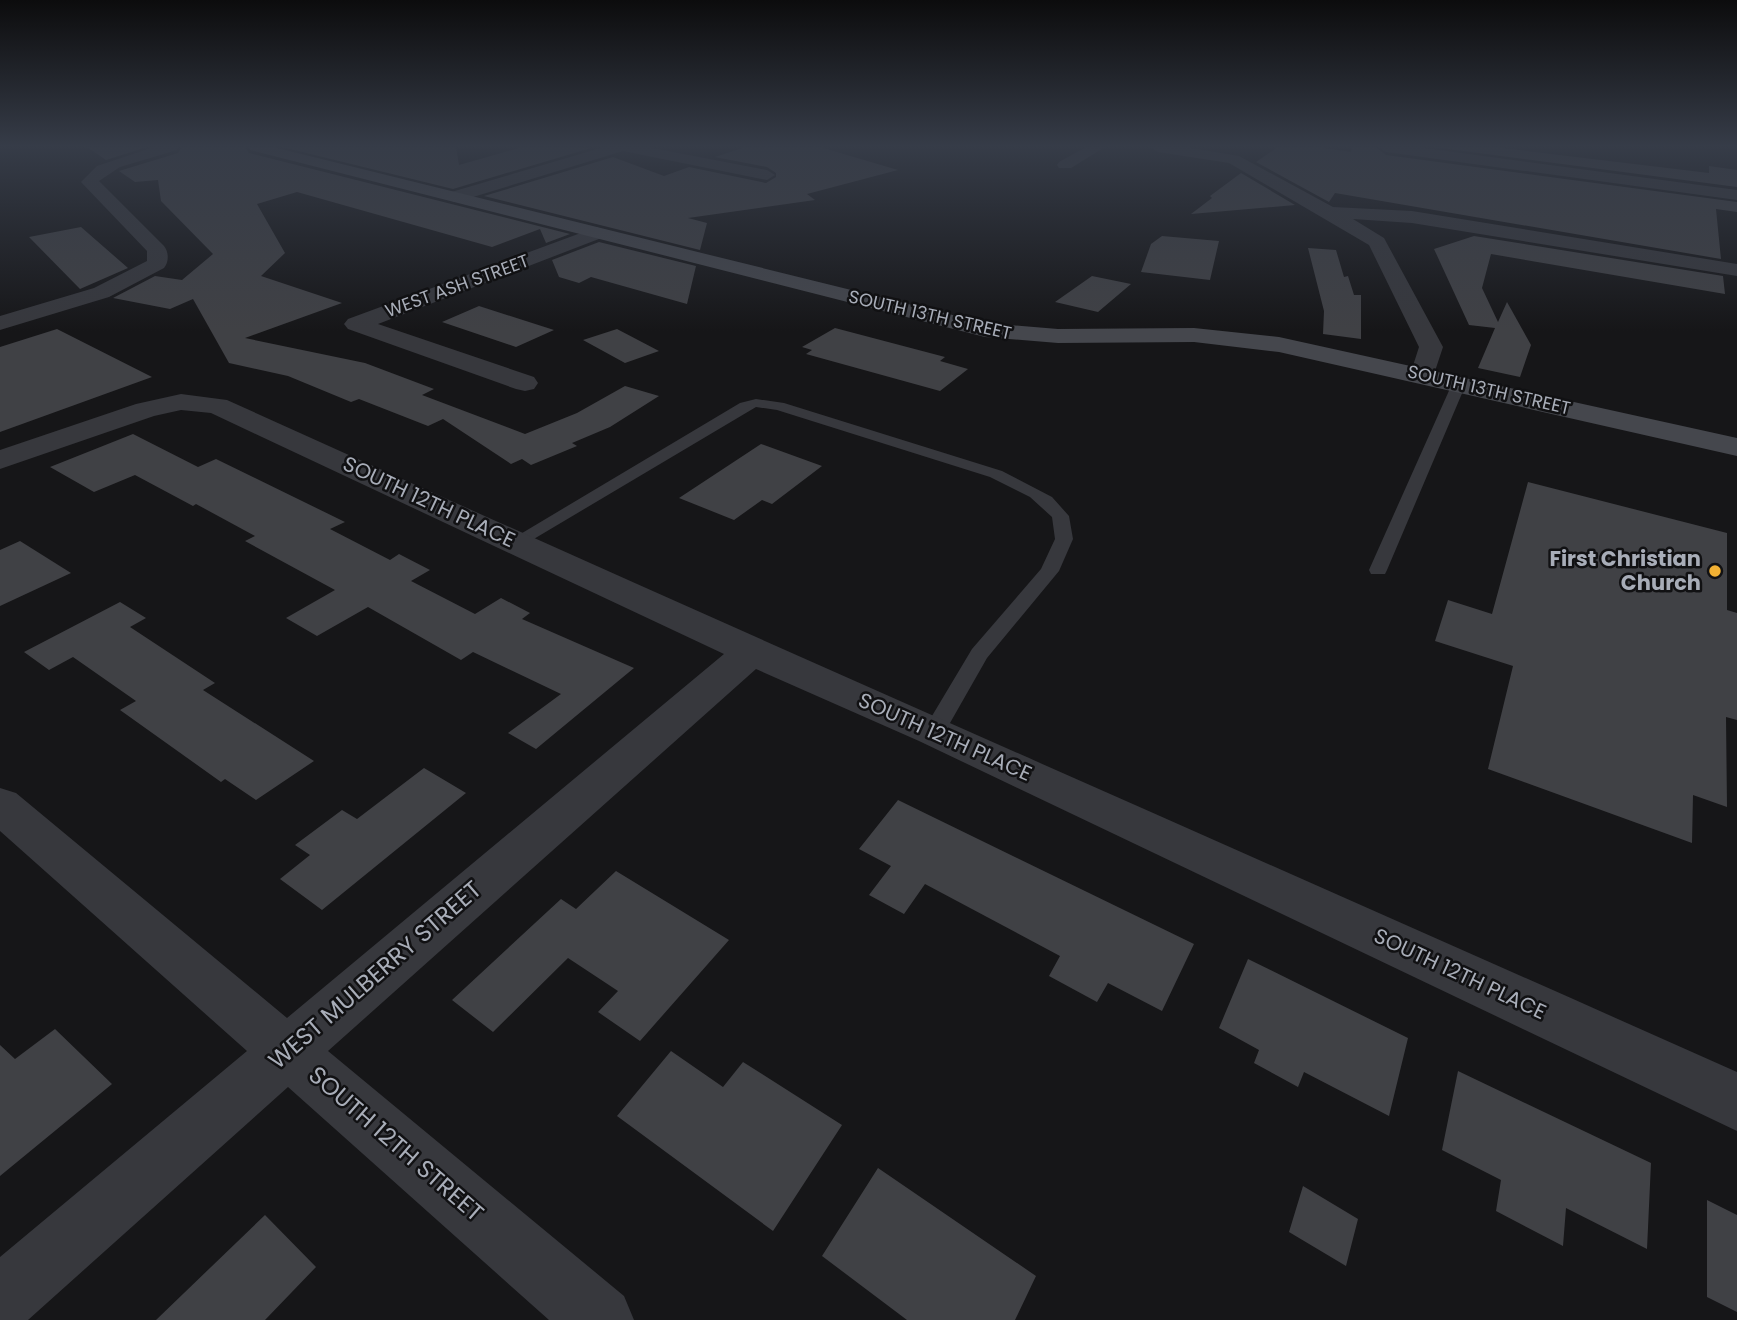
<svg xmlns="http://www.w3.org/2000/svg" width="1737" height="1320" viewBox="0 0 1737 1320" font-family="Poppins,sans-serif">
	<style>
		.building { fill: #404145 }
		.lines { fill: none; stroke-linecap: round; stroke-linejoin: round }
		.lane { fill: #37383d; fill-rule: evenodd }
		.street { fill: #37383d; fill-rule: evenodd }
		.secondary { fill: #45474d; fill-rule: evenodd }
		.poi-dot { fill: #f2b134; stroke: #111113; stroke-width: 2.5 }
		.labels { text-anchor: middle; stroke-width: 5; stroke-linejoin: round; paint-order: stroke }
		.far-street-label { font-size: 18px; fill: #a8adb8; stroke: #111113 }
		.street-label { font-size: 21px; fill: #a8adb8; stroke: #111113 }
		.poi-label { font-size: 21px; font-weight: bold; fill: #a8adb8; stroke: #111113; text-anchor: end }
		.near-street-label { font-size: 24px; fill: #a8adb8; stroke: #111113 }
	</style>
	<rect width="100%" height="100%" fill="#161618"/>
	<path class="building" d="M87 147H147L106 160Z
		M182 147H245L249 153 570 234 546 243 540 229 492 247 297 192 257 204 285 253 261 276 342 303 245 338 365 363 434 389 422 395 525 434 577 413 625 386 659 396 610 427 572 443 577 446 531 465 522 459 511 464 443 419 428 426 359 399 351 402 288 376 229 363 193 299 170 309 113 298 155 276 182 280 213 254 161 201 158 180 135 182 119 171 178 153Z
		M282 147H456L459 165 522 147 591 148 453 189Z
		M745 147H820L898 170 807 194 815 200 688 218 707 223 700 250 484 196 613 157 664 176 689 167 766 183 776 177V173L767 167 715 157Z
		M1278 147H1318L1351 152 1352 147H1376L1386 155 1737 202V212L1716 209 1721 259 1335 193 1329 202 1256 162Z
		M1433 147H1494L1709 173V166L1737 170V187Z
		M1241 173 1295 205 1191 214 1212 198 1210 196Z
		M81 227 128 268 80 289 29 237Z
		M1162 236 1219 241 1210 280 1141 272 1151 244Z
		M1474 236 1723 276 1725 294 1491 254 1482 288 1498 322 1507 302 1531 345 1520 377 1478 368 1495 328 1469 325 1434 249Z
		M599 242 696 266 687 304 591 277 579 283 559 277 552 260Z
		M1308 248 1336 250 1344 277 1348 276 1354 295H1361V339L1323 334 1324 311Z
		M1092 276 1131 284 1098 312 1055 302Z
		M479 306 554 330 516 347 442 322Z
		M835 328 945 357 940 361 968 369 940 391 806 354 812 350 802 347Z
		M57 329 152 377 0 432V347Z
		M617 329 659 351 625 363 583 340Z
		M133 434 198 467 216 459 345 522 330 529 390 560 399 554 430 570 411 581 475 614 501 598 530 613 522 619 634 668 536 749 508 733 561 694 473 652 461 660 368 607 317 636 286 618 335 590 245 541 255 536 196 504 193 506 135 475 94 492 50 467Z
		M761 444 822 466 772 504 762 500 734 520 679 498Z
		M1528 482 1727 533V610L1737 613V720L1726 717 1727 807 1693 795 1692 843 1488 769 1513 666 1435 641 1448 600 1492 614Z
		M20 541 71 573 0 606V550Z
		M120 602 146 618 130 627 215 683 203 690 314 761 256 800 225 779 221 782 120 710 136 701 73 657 49 670 24 652Z
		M424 768 466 793 322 910 280 879 310 855 295 845 342 810 357 819Z
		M898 800 1194 944 1162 1011 1108 983 1097 1002 1049 976 1060 956 925 884 904 914 869 895 891 866 859 849Z
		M616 871 729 940 640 1041 598 1012 618 991 568 958 493 1032 452 1000 561 899 576 909Z
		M1248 959 1408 1038 1389 1116 1304 1072 1298 1087 1254 1063 1259 1050 1219 1028Z
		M55 1029 112 1084 0 1176V1045L15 1059Z
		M671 1051 723 1087 743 1062 842 1125 773 1231 617 1116Z
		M1458 1071 1651 1163 1647 1249 1566 1208 1563 1246 1496 1211 1501 1180 1442 1150Z
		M878 1168 1036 1276 1015 1320H907L822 1256Z
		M1303 1186 1358 1219 1346 1266 1289 1232Z
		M1707 1200 1737 1215V1312L1707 1297Z
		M265 1215 316 1267 265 1320H156Z"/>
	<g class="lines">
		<path class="lane" d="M1459 380 1466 384 1387 570 1385 574H1371L1369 570 1452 384Z
			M756 399 784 403 1002 471 1052 497 1069 516 1073 539 1059 571 987 658 942 737 934 739 926 737 923 731 972 649 1041 569 1055 539 1052 517 1030 497 990 477 777 410 756 407 522 546 516 547 507 542 740 403Z"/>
		<path class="street" d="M154 147H179L177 150 120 167 99 181 164 246C169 252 169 262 164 268L109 297 0 330V316L94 288 147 261V251L81 182 97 166Z
			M604 147H647L767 170 775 175 767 180 623 151 460 201 454 202 445 197 448 193Z
			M1086 147H1105L1071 168H1059L1057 165 1059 162Z
			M1150 147H1185L1239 156 1333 207 1412 211 1737 264V276L1412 223 1353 219 1384 238 1443 347 1432 380 1423 383 1414 380 1410 375 1419 347 1369 245 1229 163 1158 152Z
			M1378 147H1417L1737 190V200L1386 152Z
			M597 227 607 233 604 237 378 324 534 377 538 383 534 389 525 391 516 389 348 329 344 324 348 319Z
			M181 394 227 400C729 627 1234 848 1737 1072V1131L919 741 756 669 328 1051 624 1296 634 1320H549L288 1087 28 1320H0V1257L247 1051 0 831V788L16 793 287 1018 724 654 211 413 181 410 154 416 0 469V450L136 404Z"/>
		<path class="secondary" d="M248 147H273L985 323 1058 329 1194 328 1279 337 1737 438V456L1279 352 1194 342 1058 343 985 337 250 150Z"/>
	</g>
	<linearGradient id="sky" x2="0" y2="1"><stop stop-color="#0c0c0d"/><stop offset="0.44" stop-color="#363c48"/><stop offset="1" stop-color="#363c48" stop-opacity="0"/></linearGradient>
	<rect width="1737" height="331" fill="url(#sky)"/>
	<circle class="poi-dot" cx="1715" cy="571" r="7"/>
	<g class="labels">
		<g class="far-street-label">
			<text transform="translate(457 286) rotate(-20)" y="6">WEST ASH STREET</text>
			<text transform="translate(930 315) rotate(13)" y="6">SOUTH 13TH STREET</text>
			<text transform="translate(1489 390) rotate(13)" y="6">SOUTH 13TH STREET</text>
		</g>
		<g class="street-label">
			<text transform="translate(429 502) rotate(25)" y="7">SOUTH 12TH PLACE</text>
			<text transform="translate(945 737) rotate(24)" y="7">SOUTH 12TH PLACE</text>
			<text transform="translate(1460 974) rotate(25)" y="7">SOUTH 12TH PLACE</text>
		</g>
		<g class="poi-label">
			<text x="1701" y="566">First Christian<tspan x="1701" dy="24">Church</tspan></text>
		</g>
		<g class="near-street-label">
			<text transform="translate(375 975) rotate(-41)" y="8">WEST MULBERRY STREET</text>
			<text transform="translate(396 1144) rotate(41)" y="8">SOUTH 12TH STREET</text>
		</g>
	</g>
</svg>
